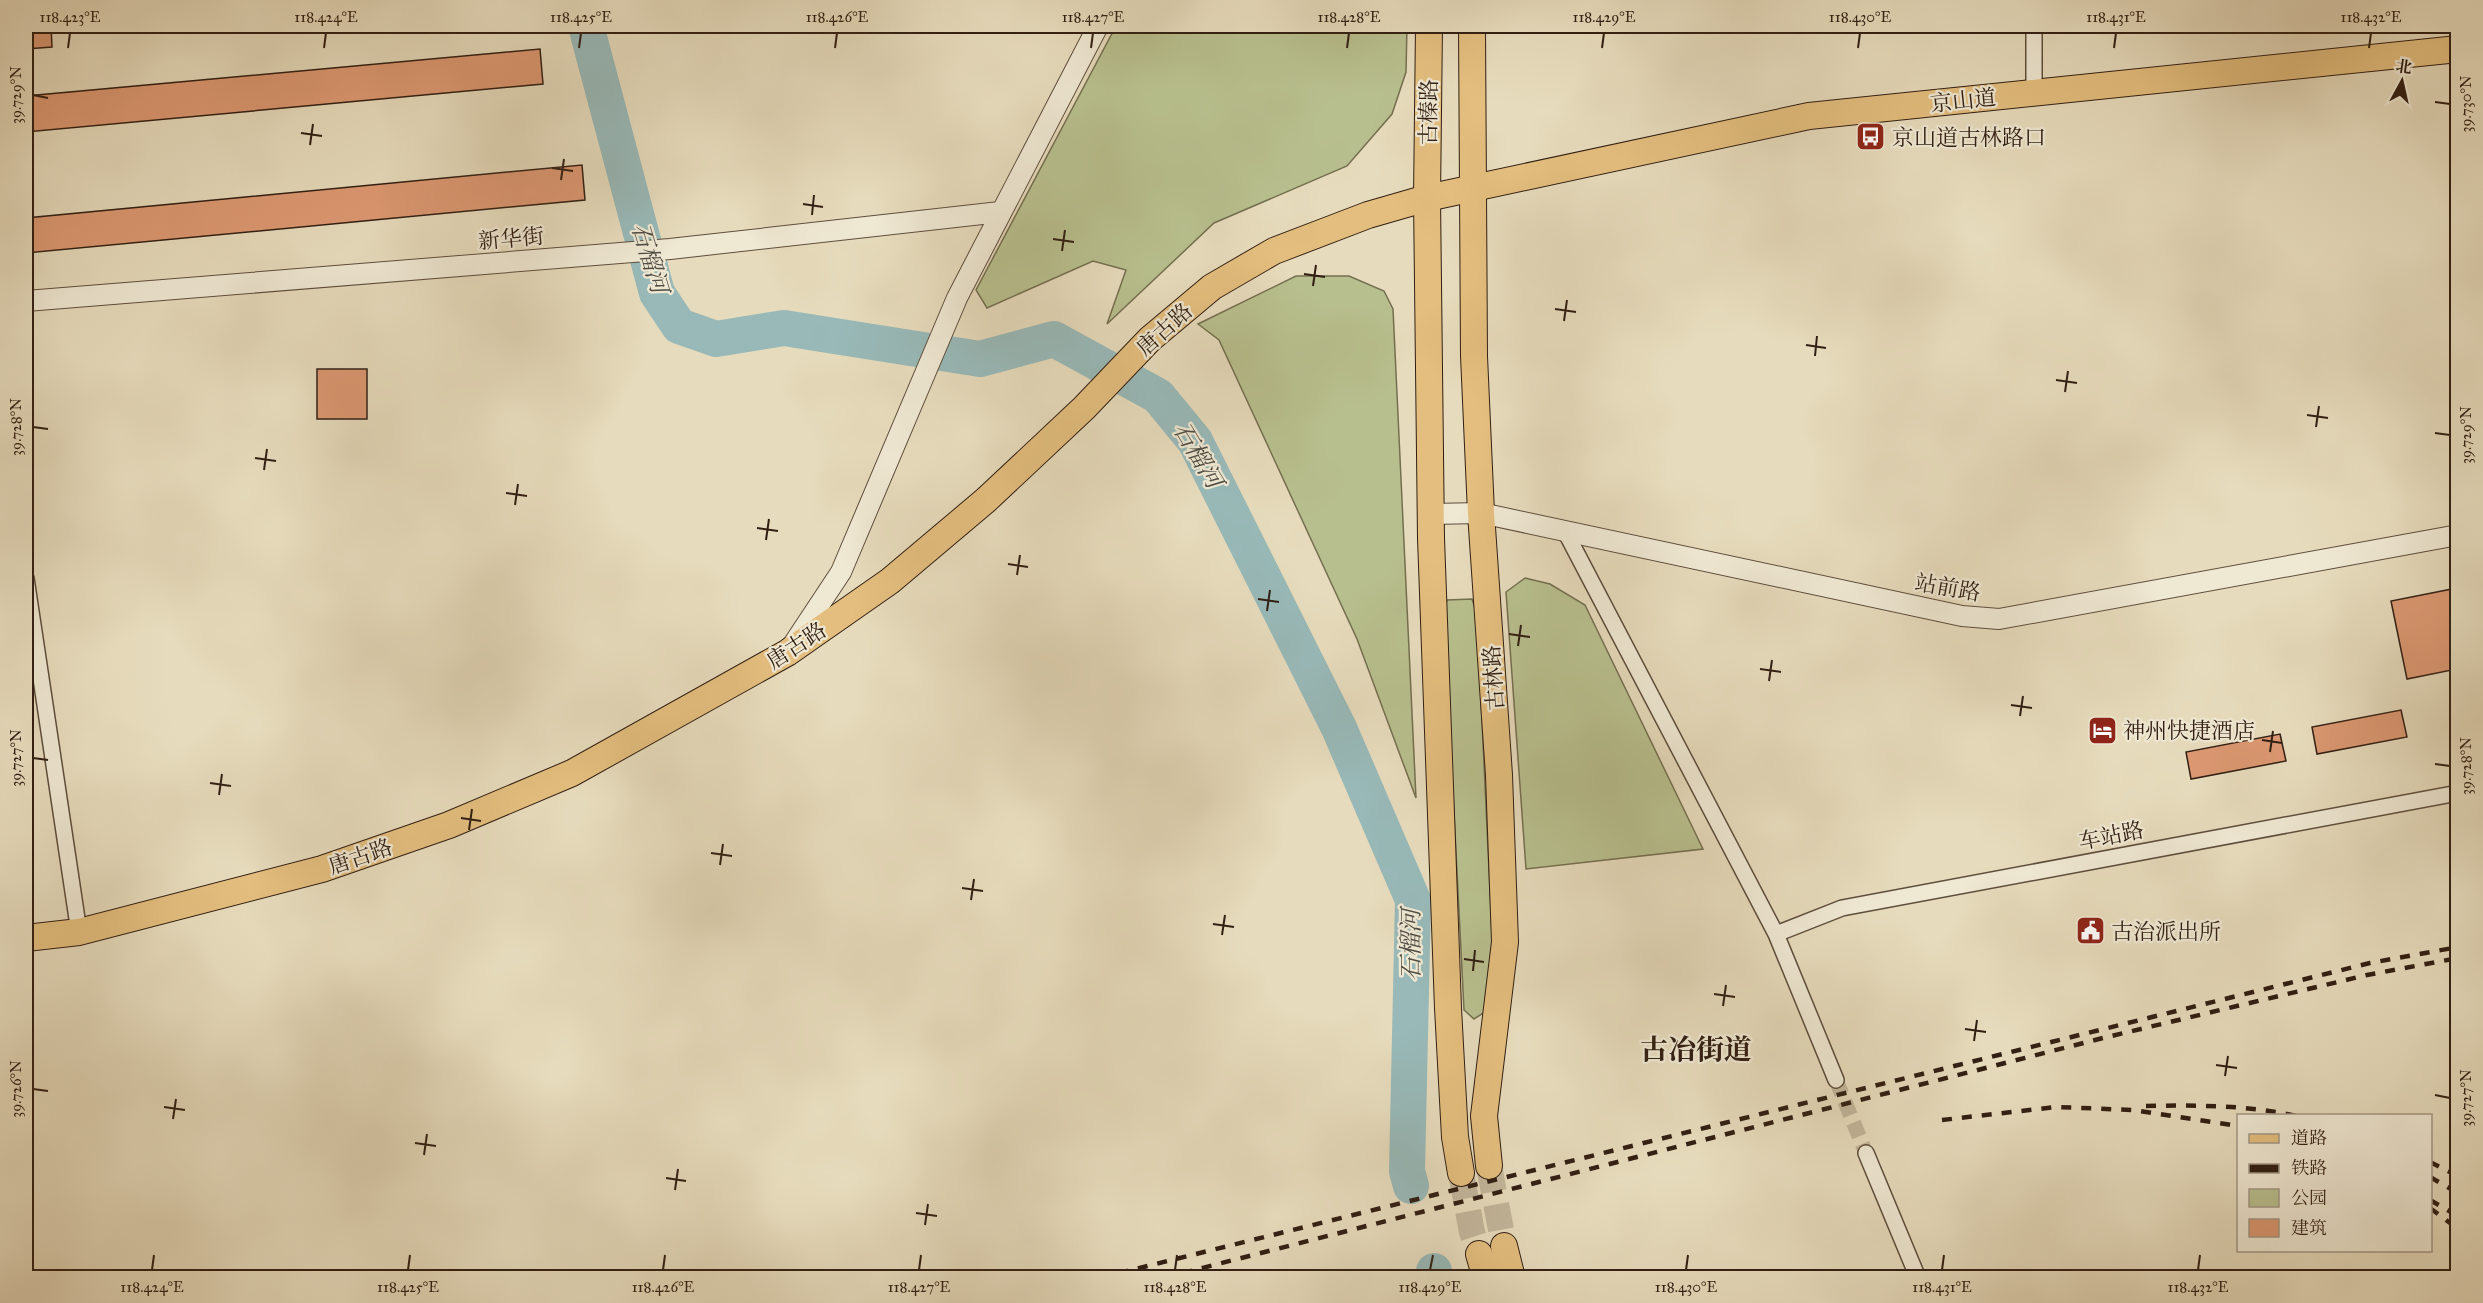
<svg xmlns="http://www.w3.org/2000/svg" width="2483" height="1303" viewBox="0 0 2483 1303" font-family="'IM FELL Great Primer','Noto Serif SC',serif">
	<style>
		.green { fill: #b8bf8e; stroke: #746f50; stroke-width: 1.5 }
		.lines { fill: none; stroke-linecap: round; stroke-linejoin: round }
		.river { stroke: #98b9b8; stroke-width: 36 }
		.building { fill: #dc9872; stroke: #311f13; stroke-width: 1.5 }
		.minor-tunnel { stroke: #c2b59a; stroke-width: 15; stroke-dasharray: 15 8; stroke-linecap: butt }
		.primary-tunnel { stroke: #c2b59a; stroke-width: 26; stroke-dasharray: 26 13; stroke-linecap: butt }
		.minor-casing { stroke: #5e4e3d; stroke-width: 18 }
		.tertiary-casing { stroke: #5e4e3d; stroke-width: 22 }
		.primary-casing { stroke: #311f13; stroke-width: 28 }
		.trunk-casing { stroke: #311f13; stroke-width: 28 }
		.minor { stroke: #efe8d3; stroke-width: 15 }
		.tertiary { stroke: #efe8d3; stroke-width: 20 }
		.primary { stroke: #e3be7e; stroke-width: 26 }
		.trunk { stroke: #e3be7e; stroke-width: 26 }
		.rail { stroke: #311f13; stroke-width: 4.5; stroke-dasharray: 10 10; stroke-linecap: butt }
		.ticks { fill: none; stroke: #311f13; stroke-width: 2 }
		.labels { text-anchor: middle; stroke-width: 4.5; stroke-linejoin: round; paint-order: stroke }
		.street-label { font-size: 22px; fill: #311f13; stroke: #efe8d3 }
		.poi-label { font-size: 22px; fill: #311f13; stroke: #efe8d3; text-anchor: start }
		.water-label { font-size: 24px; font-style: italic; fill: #504d45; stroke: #efe8d3 }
		.district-label { font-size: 28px; font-weight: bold; fill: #311f13; stroke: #efe8d3 }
		.neatline { fill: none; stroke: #311f13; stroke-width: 2 }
		.ticks-label { font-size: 15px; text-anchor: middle; fill: #311f13 }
	</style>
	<rect width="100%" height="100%" fill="#e6dbbc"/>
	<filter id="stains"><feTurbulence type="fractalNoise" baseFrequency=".00333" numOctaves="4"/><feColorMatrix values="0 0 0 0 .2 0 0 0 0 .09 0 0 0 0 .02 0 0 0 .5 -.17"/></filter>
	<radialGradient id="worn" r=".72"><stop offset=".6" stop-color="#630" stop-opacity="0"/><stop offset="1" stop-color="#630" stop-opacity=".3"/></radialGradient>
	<path class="green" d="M1116 26H1407L1406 72 1392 114 1347 166 1214 223 1107 324 1126 270 1093 261 987 308 976 290Z
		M1296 276H1349L1384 291 1393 309 1416 798 1357 639 1219 340 1198 324Z
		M1525 578 1550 584 1585 605 1703 849 1526 869 1506 592Z
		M1472 599 1477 614 1493 956 1485 1012 1474 1019 1464 1010 1444 615 1447 600Z"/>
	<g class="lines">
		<path class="river" d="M586 26 657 293 679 326 716 339 784 328 980 359 1054 339 1158 396 1195 441 1339 728 1413 900 1407 1171 1411 1186
			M1434 1271 1435 1278"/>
	</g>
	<path class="building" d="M26 26H51L52 47 26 49Z
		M540 49 543 84 26 132V96Z
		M582 165 585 200 26 253V218Z
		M317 369H367V419H317Z
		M2457 588V669L2407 679 2391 601Z
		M2401 710 2407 737 2317 754 2312 727Z
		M2280 734 2286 761 2191 779 2186 752Z"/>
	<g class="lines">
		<path class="minor-tunnel" d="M1836 1080 1866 1153"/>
		<path class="primary-tunnel" d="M1489 1166 1504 1246
			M1461 1173 1472 1232 1479 1254"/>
		<defs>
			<path id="minor" d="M2034 93V26
				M1565 531 1776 934 1836 1080
				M26 578 79 932
				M1776 934 1842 908 2458 793
				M1866 1153 1918 1278"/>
			<path id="tertiary" d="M26 301 670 249 1000 212
				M1431 514 1481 513 1962 616 1999 619 2458 535
				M792 646 841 572 957 298 1098 26"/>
			<path id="primary" d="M1429 26 1427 198 1431 538 1448 1008 1455 1137 1461 1173
				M1472 26 1474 356 1481 513 1499 775 1505 942 1484 1116 1489 1166
				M1504 1246 1512 1278
				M1479 1254 1486 1278"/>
			<path id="trunk" d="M26 938 79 932 322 869 449 825 572 773 787 653 890 581 986 500 1084 408 1150 339 1212 287 1274 251 1368 215 1427 198 1809 116 2458 49"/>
		</defs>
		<use href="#minor" class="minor-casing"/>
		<use href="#tertiary" class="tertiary-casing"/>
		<use href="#primary" class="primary-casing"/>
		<use href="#trunk" class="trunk-casing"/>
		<use href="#minor" class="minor"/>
		<use href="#tertiary" class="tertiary"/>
		<use href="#primary" class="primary"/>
		<use href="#trunk" class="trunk"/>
		<path class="rail" d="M2146 1106C2197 1105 2247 1105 2297 1116
			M1942 1120 2056 1107 2133 1110 2238 1126
			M2430 1162 2458 1176
			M2430 1177 2458 1193
			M2430 1200 2458 1216
			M2430 1208 2458 1229
			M1099 1278 2370 963 2458 947
			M1163 1278 2103 1038 2367 975 2458 958"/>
	</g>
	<path class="ticks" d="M68 48 70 33M324 48 326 33M579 48 581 33M835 48 837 33M1091 48 1093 33M1347 48 1349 33M1602 48 1604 33M1858 48 1860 33M2114 48 2116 33M2369 48 2371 33M33 95 48 98M2435 102 2450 104M301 133 322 136M310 145 313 124M552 168 573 171M561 180 564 159M803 204 823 207M812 215 814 195M1053 239 1074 242M1062 251 1065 230M1304 274 1325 277M1313 286 1316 265M1555 309 1576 312M1564 321 1567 300M1806 345 1826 348M1815 356 1817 336M2056 380 2077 383M2065 392 2068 371M2307 415 2328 418M33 427 48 429M2316 427 2319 406M2435 433 2450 435M255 458 276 461M264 470 267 449M506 493 527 496M515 505 518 484M757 528 778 531M766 540 769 519M1008 564 1028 567M1017 575 1020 555M1258 599 1279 602M1267 611 1270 590M1509 634 1530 637M1518 646 1521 625M1760 669 1781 672M1769 681 1772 660M2011 705 2032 708M2020 716 2023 696M2262 740 2282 743M2270 752 2273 731M33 758 48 760M2435 764 2450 766M210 783 231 786M219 795 222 774M461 818 481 821M469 830 472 809M711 853 732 856M720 865 723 844M962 888 983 891M971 900 974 879M1213 924 1234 927M1222 935 1225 915M1464 959 1484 962M1473 971 1475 950M1714 994 1735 997M1723 1006 1726 985M1965 1029 1986 1032M1974 1041 1977 1020M2216 1065 2237 1068M2225 1076 2228 1056M33 1089 48 1091M2435 1095 2450 1098M164 1107 185 1110M173 1119 176 1099M415 1143 436 1146M424 1155 427 1134M666 1178 686 1181M675 1190 678 1169M916 1213 937 1216M925 1225 928 1204M152 1270 154 1255M408 1270 410 1255M663 1270 665 1255M919 1270 921 1255M1175 1270 1177 1255M1430 1270 1433 1255M1686 1270 1688 1255M1942 1270 1944 1255M2198 1270 2200 1255"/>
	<defs>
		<symbol id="bus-square" viewBox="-11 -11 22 22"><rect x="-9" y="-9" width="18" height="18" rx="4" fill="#8f2418" stroke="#efe8d3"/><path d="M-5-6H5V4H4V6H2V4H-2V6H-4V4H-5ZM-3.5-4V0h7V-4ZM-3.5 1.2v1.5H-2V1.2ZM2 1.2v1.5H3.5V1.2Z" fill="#fff"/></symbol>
		<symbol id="hotel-square" viewBox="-11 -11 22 22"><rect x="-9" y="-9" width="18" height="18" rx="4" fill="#8f2418" stroke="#efe8d3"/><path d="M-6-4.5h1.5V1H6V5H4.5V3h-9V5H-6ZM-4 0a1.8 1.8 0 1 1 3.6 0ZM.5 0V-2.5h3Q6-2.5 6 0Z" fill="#fff"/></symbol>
		<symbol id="civic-square" viewBox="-11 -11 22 22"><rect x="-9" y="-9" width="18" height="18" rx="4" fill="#8f2418" stroke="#efe8d3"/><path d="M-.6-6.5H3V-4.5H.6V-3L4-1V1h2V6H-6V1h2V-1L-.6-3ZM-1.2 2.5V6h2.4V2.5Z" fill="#fff"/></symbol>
	</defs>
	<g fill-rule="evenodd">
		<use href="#bus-square" x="1854" y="120" width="33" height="33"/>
		<use href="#hotel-square" x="2086" y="714" width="33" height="33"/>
		<use href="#civic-square" x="2074" y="914" width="33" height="33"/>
	</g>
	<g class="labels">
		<g class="street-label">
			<text transform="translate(1963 100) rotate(-6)" y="8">京山道</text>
			<text transform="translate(1428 112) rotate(-89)" y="8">古榛路</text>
			<text transform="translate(511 238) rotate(-5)" y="8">新华街</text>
			<text transform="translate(1164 329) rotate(-42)" y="8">唐古路</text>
			<text transform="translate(1948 587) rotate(10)" y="8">站前路</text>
			<text transform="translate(796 645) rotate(-33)" y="8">唐古路</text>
			<text transform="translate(1493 678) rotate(-94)" y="8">古林路</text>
			<text transform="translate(2111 835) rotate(-11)" y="8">车站路</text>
			<text transform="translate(360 856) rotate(-19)" y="8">唐古路</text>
		</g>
		<g class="poi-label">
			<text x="1892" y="145">京山道古林路口</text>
			<text x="2123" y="738">神州快捷酒店</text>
			<text x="2111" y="939">古治派出所</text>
		</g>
		<g class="water-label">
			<text transform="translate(650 258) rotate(73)" y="8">石榴河</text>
			<text transform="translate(1198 455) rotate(59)" y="8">石榴河</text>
			<text transform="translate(1411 945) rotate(-90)" y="8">石榴河</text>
		</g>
		<g class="district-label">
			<text x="1696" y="1059">古冶街道</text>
		</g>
	</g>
	<rect width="2483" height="1303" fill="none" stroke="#e6dbbc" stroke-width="66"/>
	<rect x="2237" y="1114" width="195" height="138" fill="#efe8d3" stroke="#a39886" stroke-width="1.5"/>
	<rect x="2249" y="1134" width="30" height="9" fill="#e3be7e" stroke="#a39886" stroke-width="1.5"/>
	<text x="2291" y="1144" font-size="18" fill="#311f13">道路</text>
	<rect x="2249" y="1164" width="30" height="9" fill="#311f13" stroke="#a39886" stroke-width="1.5"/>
	<text x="2291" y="1174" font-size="18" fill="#311f13">铁路</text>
	<rect x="2249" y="1189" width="30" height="18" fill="#b8bf8e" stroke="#a39886" stroke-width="1.5"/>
	<text x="2291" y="1204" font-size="18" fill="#311f13">公园</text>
	<rect x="2249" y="1219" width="30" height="18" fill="#dc9872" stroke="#a39886" stroke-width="1.5"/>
	<text x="2291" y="1234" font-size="18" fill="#311f13">建筑</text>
	<g transform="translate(2402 81) rotate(8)" stroke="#efe8d3" stroke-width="4.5" paint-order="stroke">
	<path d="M0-4.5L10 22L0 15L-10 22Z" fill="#311f13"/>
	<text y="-9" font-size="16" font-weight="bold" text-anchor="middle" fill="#311f13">北</text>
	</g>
	<rect x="33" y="33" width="2417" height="1237" class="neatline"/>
	<g class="ticks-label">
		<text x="70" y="22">118.423°E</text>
		<text x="326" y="22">118.424°E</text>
		<text x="581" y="22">118.425°E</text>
		<text x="837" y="22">118.426°E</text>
		<text x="1093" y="22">118.427°E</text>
		<text x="1349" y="22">118.428°E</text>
		<text x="1604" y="22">118.429°E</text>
		<text x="1860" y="22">118.430°E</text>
		<text x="2116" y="22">118.431°E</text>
		<text x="2371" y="22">118.432°E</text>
		<text transform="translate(16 95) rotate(-90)" y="5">39.729°N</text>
		<text transform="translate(2466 104) rotate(-90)" y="5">39.730°N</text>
		<text transform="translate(16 427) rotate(-90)" y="5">39.728°N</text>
		<text transform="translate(2466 435) rotate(-90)" y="5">39.729°N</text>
		<text transform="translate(16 758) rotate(-90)" y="5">39.727°N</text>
		<text transform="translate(2466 766) rotate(-90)" y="5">39.728°N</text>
		<text transform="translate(16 1089) rotate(-90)" y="5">39.726°N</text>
		<text transform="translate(2466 1098) rotate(-90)" y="5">39.727°N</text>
		<text x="152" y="1292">118.424°E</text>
		<text x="408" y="1292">118.425°E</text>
		<text x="663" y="1292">118.426°E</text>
		<text x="919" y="1292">118.427°E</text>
		<text x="1175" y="1292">118.428°E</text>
		<text x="1430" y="1292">118.429°E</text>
		<text x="1686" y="1292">118.430°E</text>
		<text x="1942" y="1292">118.431°E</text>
		<text x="2198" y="1292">118.432°E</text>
	</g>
	<rect width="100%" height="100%" filter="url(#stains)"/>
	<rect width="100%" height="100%" fill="url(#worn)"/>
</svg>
